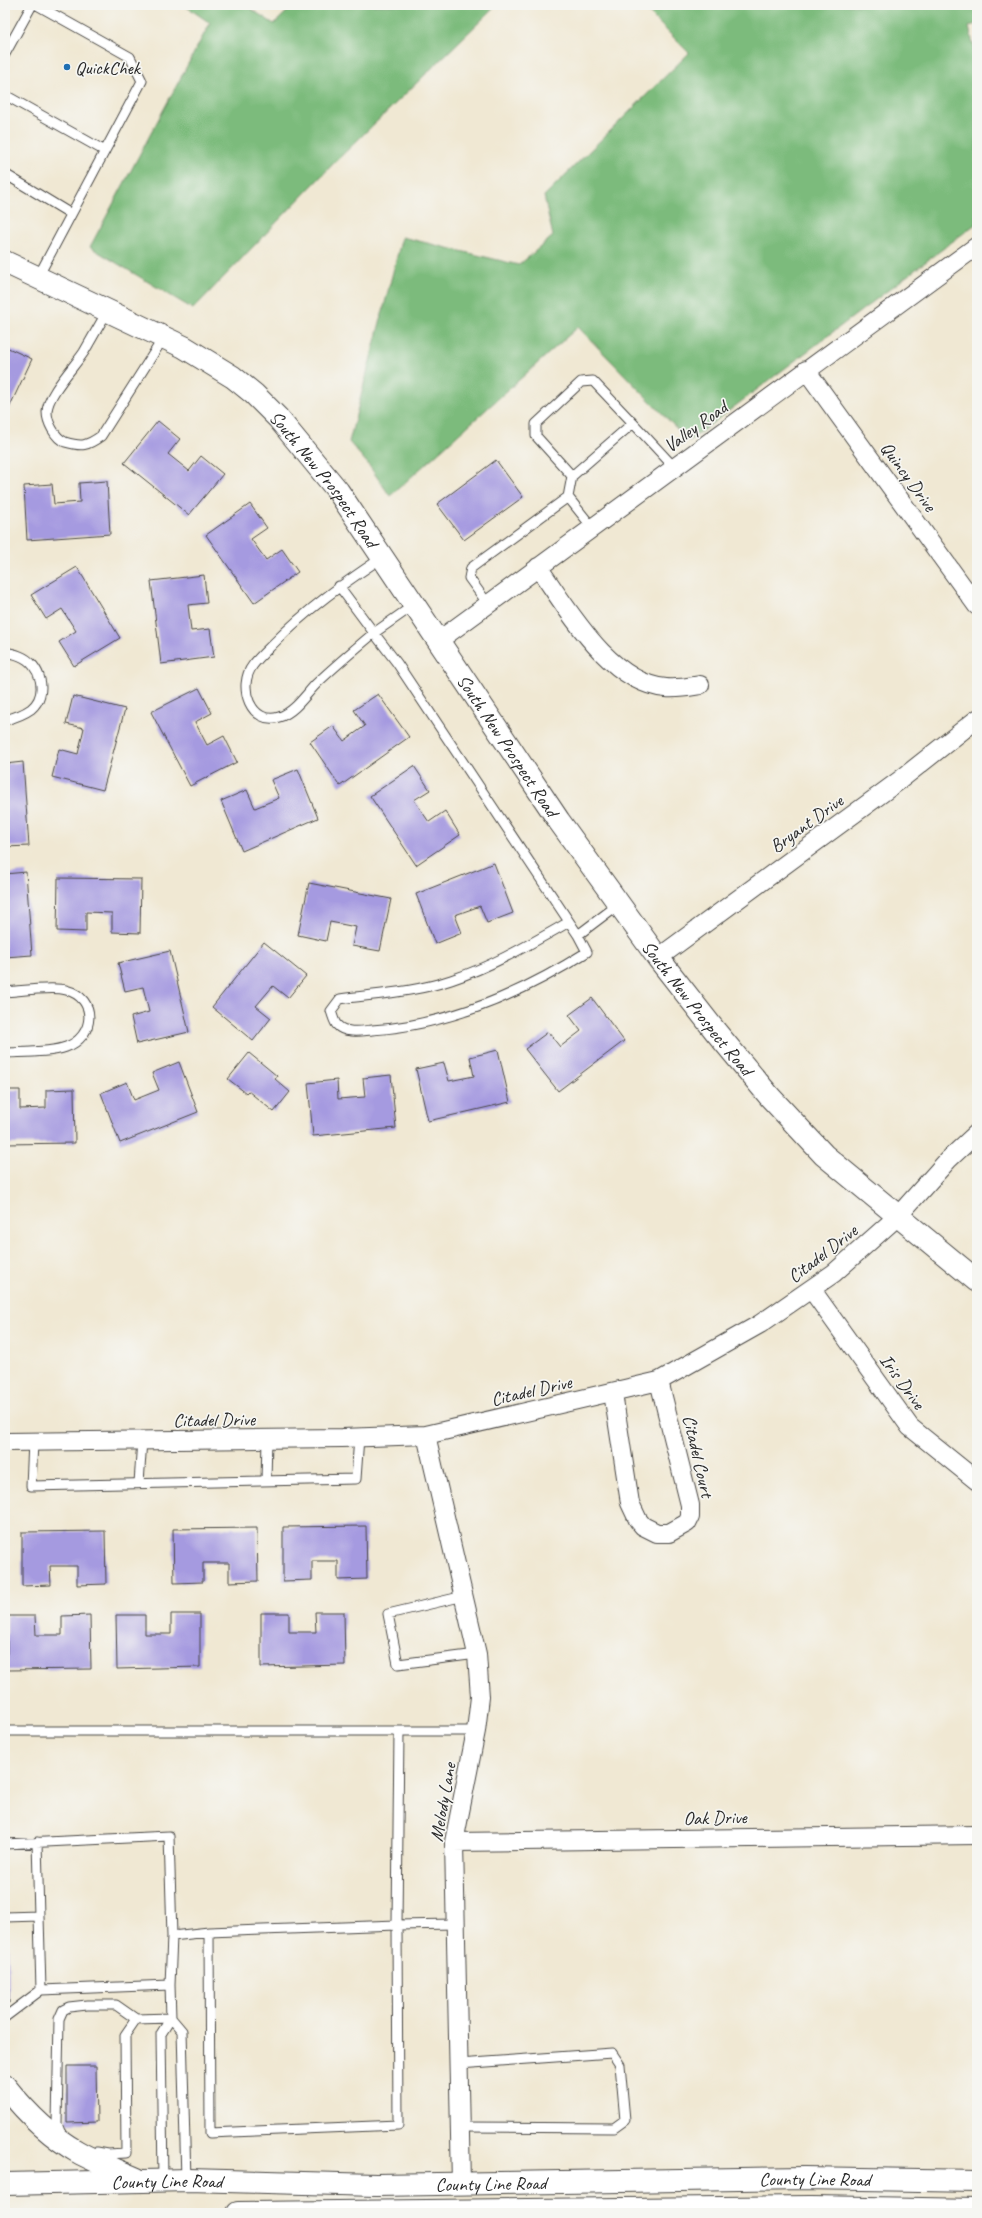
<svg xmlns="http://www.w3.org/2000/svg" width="982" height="2218" viewBox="0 0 982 2218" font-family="Caveat,sans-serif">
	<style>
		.forest { fill: #7cbb7b; stroke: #547353 }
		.building { fill: #a59ae0 }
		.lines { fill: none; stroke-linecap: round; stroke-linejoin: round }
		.service-casing { stroke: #494744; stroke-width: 11 }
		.minor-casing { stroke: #494744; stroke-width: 20 }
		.secondary-casing { stroke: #494744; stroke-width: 24 }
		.primary-casing { stroke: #494744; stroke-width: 24 }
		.service { stroke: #fff; stroke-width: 9 }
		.minor { stroke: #fff; stroke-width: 18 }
		.secondary { stroke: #fff; stroke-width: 22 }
		.primary { stroke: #fff; stroke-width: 22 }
		.poi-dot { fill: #1f6fb2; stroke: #f6f6f2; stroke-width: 1.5 }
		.labels { text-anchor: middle; stroke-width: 3.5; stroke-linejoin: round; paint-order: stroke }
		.poi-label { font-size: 19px; fill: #2b2b2b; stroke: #f6f6f2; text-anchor: start }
		.street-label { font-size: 19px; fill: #2b2b2b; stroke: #f6f6f2 }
	</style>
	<rect width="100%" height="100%" fill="#f6f6f2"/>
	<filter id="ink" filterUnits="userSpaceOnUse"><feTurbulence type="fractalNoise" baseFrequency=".025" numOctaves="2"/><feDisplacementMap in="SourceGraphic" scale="8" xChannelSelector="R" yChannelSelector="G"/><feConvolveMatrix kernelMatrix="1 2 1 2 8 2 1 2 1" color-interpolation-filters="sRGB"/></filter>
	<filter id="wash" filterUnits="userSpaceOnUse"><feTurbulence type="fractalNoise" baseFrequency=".012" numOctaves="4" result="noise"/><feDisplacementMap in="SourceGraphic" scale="16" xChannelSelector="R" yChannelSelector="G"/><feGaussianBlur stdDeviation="0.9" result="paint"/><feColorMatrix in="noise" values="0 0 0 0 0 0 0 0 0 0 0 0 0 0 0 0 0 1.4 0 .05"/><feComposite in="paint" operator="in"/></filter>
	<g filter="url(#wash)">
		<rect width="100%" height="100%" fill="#f0e8d3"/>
		<path class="forest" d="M184 5H245L274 24 294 5H497L334 163 193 309 90 247 210 23Z
			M641 5H977V23L969 27 977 61V223L689 441 578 327 390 496 368 464 349 442 402 237 519 265 553 236 544 196 689 53Z"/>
		<g id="blocks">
			<path class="building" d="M6 347 32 359 9 408 5 406Z
				M158 421 180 439 168 454 189 471 201 456 223 474 189 515 124 463Z
				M496 460 523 497 464 540 437 504Z
				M107 481 110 534 27 540 24 486 52 484 54 504 80 502 79 483Z
				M250 504 267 528 251 539 266 560 282 549 298 572 254 603 206 535Z
				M77 567 120 638 74 666 59 642 76 631 62 609 46 619 31 595Z
				M204 575 207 603 188 605 191 631 210 629 214 657 161 664 151 581Z
				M199 688 212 713 195 722 207 745 224 736 237 762 190 786 151 712Z
				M378 694 409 737 340 786 310 742 333 726 344 741 365 726 354 710Z
				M73 696 125 709 103 790 52 777 59 749 78 754 84 728 66 724Z
				M23 762 29 846 5 847V764Z
				M414 766 430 790 414 800 429 822 445 811 460 835 416 865 370 796Z
				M298 769 318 818 242 851 221 801 247 790 255 808 279 798 271 780Z
				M494 863 513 913 487 923 480 906 455 915 462 933 435 944 416 894Z
				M26 872 32 955 5 957V874Z
				M58 878 141 879 140 933 112 932V913L86 912V932L57 931Z
				M309 883 391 899 380 951 352 946 356 927 330 922 326 941 298 935Z
				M264 942 306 976 288 998 273 986 256 1006 271 1018 253 1041 212 1007Z
				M170 951 189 1032 137 1044 131 1017 149 1012 143 987 125 991 118 963Z
				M592 998 624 1041 558 1091 525 1049 548 1032 560 1047 581 1031 569 1015Z
				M498 1050 510 1102 428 1121 416 1069 444 1063 449 1081 474 1076 470 1057Z
				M249 1053 277 1076 275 1079 290 1092 274 1112 248 1091 246 1093 228 1079Z
				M179 1062 198 1112 120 1143 101 1093 127 1082 134 1100 159 1090 152 1073Z
				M391 1075 396 1128 313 1136 308 1083 337 1080 338 1099 365 1097 363 1078Z
				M74 1089 75 1143 5 1144V1090H20V1109L46 1108V1090Z
				M366 1526 367 1579 338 1580V1561H312V1580L283 1581V1527Z
				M257 1528 258 1581 229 1582V1563H203V1582L174 1583 173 1529Z
				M105 1531 106 1584 77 1585V1566H50L51 1585 22 1586V1532Z
				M315 1612H344L345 1665 261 1667V1613H289V1632H316Z
				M171 1614H200V1667L117 1669 116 1615H145V1634H171Z
				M90 1615 91 1669 7 1670V1616H35L36 1635H62V1616Z
				M5 1932H8L9 2003H5Z
				M67 2066H96L97 2122 67 2123Z"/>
		</g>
	</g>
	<g filter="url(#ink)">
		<use href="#blocks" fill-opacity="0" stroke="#494744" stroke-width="1"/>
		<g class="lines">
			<defs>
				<path id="service" d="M37 5 130 57 142 81 38 277
					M5 54 32 5
					M5 95 105 151
					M5 174 71 214
					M108 310C100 324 92 338 84 352 74 367 47 395 47 412 47 422 55 438 65 442 82 447 87 446 101 436L164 337
					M633 423 674 467
					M568 497 572 476 536 436V424L581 382 593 381 633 423 572 476
					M383 557C344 583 307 609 274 643 267 650 259 657 253 665 236 687 252 726 279 717 295 712 306 694 317 683 335 666 355 649 374 633L397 663 578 935 619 904
					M339 586 374 633 414 605
					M488 604 469 578 471 568 568 497 592 527
					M5 653C10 652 15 654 20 656 41 664 49 694 31 709 24 714 13 718 5 720
					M569 922C530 944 493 966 451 980 416 992 377 994 340 999L331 1011C333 1016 334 1022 337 1025 345 1034 362 1031 372 1030 450 1025 521 994 587 952L578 935
					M5 992C20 991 53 986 66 990 98 998 95 1037 66 1047 50 1053 23 1052 5 1053
					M33 1442 31 1486 356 1479 359 1437
					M266 1481 267 1439
					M139 1483 142 1440
					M464 1596 388 1614 398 1664 477 1654
					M5 1731H476
					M399 1731 397 1925 209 1932 210 2133 398 2125 397 1925 455 1924
					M37 1842 41 1990
					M5 1844 169 1836 172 1936 209 1932
					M5 1917 39 1916
					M170 1985 172 1936
					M5 2017 41 1990 170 1985 171 2018 161 2034 163 2180
					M459 2064 612 2053 620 2065 625 2120 614 2128 460 2127
					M61 2134 57 2124 59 2019 63 2010 69 2007 87 2005H116L136 2019 171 2018 182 2031 186 2180
					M96 2152 107 2154 126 2153 125 2035 136 2019"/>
				<path id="minor" d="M806 370 977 606
					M538 567C568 609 609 683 666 688 678 689 688 687 700 685
					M438 641 977 246
					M658 958 900 780 977 719
					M812 1290 910 1427 977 1481
					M613 1393 630 1503 638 1520 643 1526 657 1533H669L687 1523 690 1517V1505L659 1381
					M426 1435 477 1654 480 1697 476 1731 454 1842 461 2184
					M5 1442 342 1438 426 1435 659 1381 760 1324 834 1273 897 1217 948 1160 977 1133
					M454 1842 977 1835"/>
				<g id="secondary">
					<path id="s1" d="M5 262 184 347 233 377 254 394 278 418 338 491 559 821 658 958 716 1032 770 1097 824 1155 977 1281"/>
				</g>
				<g id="primary">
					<path d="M5 2086C25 2111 49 2136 78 2152 96 2162 117 2170 137 2179"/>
					<path id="s2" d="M5 2184 189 2180 376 2185 804 2178 977 2181"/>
					<path d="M238 2213 812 2207 977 2210"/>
				</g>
			</defs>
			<use href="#service" class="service-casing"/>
			<use href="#minor" class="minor-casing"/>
			<use href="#secondary" class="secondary-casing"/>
			<use href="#primary" class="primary-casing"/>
			<use href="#service" class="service"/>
			<use href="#minor" class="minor"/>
			<use href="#secondary" class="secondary"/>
			<use href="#primary" class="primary"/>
		</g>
	</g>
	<circle class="poi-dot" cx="67" cy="67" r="4"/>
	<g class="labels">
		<g class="poi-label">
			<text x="75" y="74">QuickChek</text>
		</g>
		<g class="street-label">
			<text transform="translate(695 426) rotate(-36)" y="7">Valley Road</text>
			<text transform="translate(909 476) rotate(54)" y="7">Quincy Drive</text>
			<text dy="7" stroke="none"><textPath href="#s1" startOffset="393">South New Prospect Road</textPath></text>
			<text dy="7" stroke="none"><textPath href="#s1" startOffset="717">South New Prospect Road</textPath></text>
			<text transform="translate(806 823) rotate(-36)" y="7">Bryant Drive</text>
			<text dy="7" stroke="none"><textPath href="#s1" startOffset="1041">South New Prospect Road</textPath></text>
			<text transform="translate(822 1253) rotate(-38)" y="7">Citadel Drive</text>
			<text transform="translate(903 1381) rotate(54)" y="7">Iris Drive</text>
			<text transform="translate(531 1390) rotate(-13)" y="7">Citadel Drive</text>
			<text transform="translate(214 1419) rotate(-1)" y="7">Citadel Drive</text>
			<text transform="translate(699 1456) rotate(77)" y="7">Citadel Court</text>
			<text transform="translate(442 1802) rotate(-80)" y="7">Melody Lane</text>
			<text transform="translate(715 1817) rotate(-1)" y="7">Oak Drive</text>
			<text dy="7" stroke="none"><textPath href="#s2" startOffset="810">County Line Road</textPath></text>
			<text dy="7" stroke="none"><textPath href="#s2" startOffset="162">County Line Road</textPath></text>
			<text dy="7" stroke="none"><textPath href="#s2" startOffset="486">County Line Road</textPath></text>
		</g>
	</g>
	<rect width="982" height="2218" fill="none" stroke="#f6f6f2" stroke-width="20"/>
</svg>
